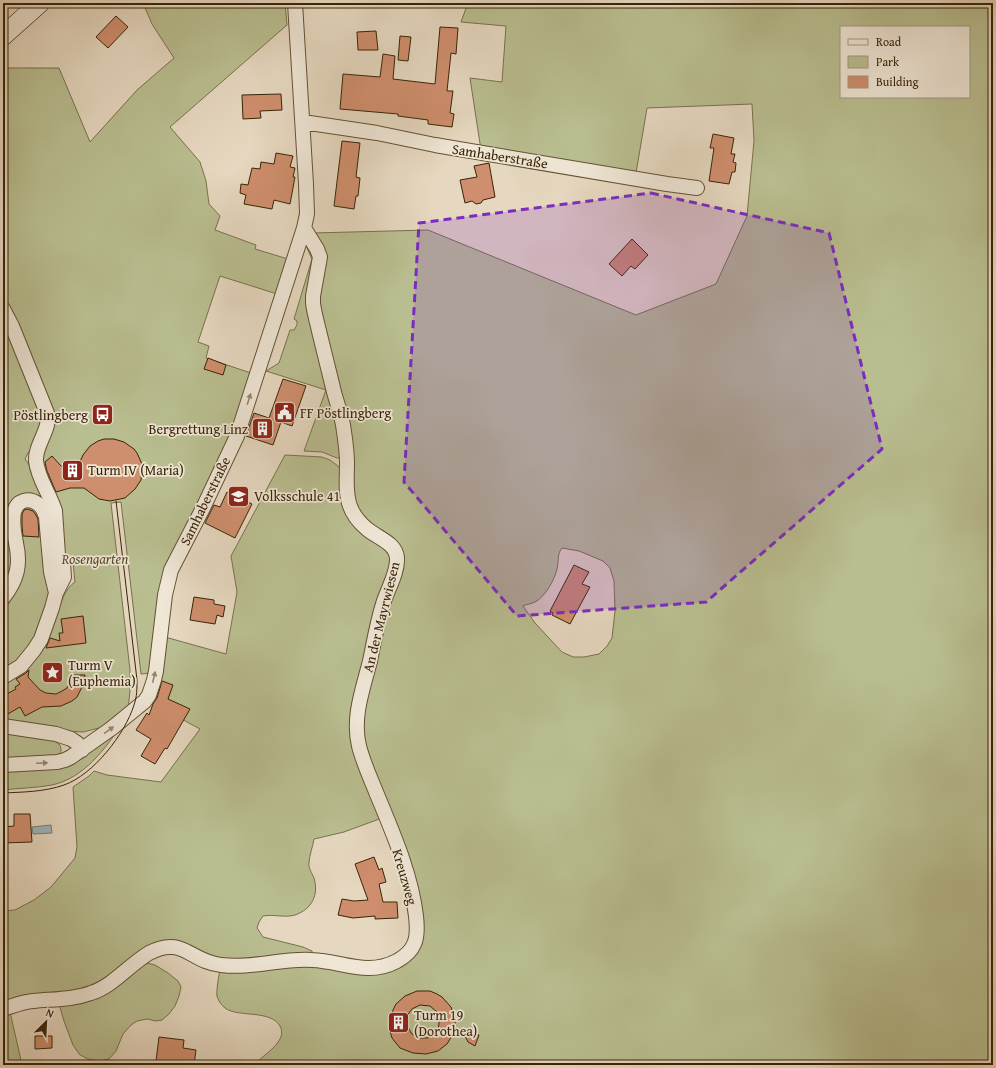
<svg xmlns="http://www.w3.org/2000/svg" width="996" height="1068" viewBox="0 0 996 1068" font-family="'Gentium Book Plus',serif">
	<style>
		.green { fill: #b9be90; stroke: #78714b; fill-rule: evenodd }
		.water { fill: #9db6be; stroke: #757c74 }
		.building { fill: #cf8e6d; stroke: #382406; fill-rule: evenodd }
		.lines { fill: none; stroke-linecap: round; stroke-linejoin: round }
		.minor-casing { stroke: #645134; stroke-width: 16 }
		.secondary-casing { stroke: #382406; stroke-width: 20 }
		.minor { stroke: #efe6d6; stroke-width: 14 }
		.secondary { stroke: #efe6d6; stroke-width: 19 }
		.tram { stroke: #382406; stroke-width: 1 }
		.oneway { fill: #94856e }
		.marked { fill: #7b2cbf; fill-opacity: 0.2; stroke: #7b2cbf; stroke-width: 3; stroke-dasharray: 8 5; stroke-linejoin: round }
		.labels { text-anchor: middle; stroke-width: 3.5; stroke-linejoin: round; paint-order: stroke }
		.street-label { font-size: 14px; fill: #382406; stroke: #efe6d6 }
		.poi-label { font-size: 14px; fill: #382406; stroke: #efe6d6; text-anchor: start }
		.park-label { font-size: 14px; font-style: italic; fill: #584a28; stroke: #efe6d6 }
	</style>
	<rect width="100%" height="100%" fill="#e6d8c0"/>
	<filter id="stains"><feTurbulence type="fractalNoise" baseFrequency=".005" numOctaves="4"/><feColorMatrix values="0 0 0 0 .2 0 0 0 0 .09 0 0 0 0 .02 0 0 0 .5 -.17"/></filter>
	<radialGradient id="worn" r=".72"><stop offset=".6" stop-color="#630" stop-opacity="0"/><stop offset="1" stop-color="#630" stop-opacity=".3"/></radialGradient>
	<path class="green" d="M143 3H285L287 25 170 127 200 162 206 181 209 204 220 216 215 230 256 245 255 249 288 259 277 294 220 276 198 342 209 346 206 358 251 373 241 410 225 448 166 571 151 673 141 674 121 502 111 503 130 670V691L128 709 114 720 99 728 83 732 66 731 3 720V682L59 607C63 598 66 588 75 582L73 562 62 554 40 463 51 429 16 325 3 298V80L5 68H59L90 142 137 90 174 58 152 24Z
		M468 3H993V1065H254C262 1056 274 1050 280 1039 282 1036 282 1031 281 1028 274 1011 245 1016 231 1011 224 1009 219 1003 217 996 216 991 219 975 220 969L294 963 357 971 416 950 422 942V926L364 749 361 712 399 570 373 529 355 509 320 323 312 233 428 230 636 315 716 284 747 216 754 141 752 104 647 108 636 173 481 150 470 78 502 82 506 26 461 22ZM841 27H969V97H841ZM562 548 579 551 603 561 610 568 614 581 615 611 612 638 607 646 599 654 584 657H573L562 652 535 623 523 606C527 604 531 604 535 602 545 597 555 579 557 569 559 561 557 554 562 548Z
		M309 243 315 254 311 292 339 423 342 458H337L322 452 304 451 326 390 266 371 279 363 290 330H294L297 325V321L294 319 312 259 307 248Z
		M3 317 40 403 41 422 33 446 28 453 25 459 28 463 44 494 39 500H16L17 589C24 566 18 535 20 510L32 505 43 518 49 586V598L29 653 3 672Z
		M285 455 322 457 330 460 338 466 341 470 344 500 386 548 393 562 355 708 382 818 344 832 314 839C313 846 309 856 309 863 308 868 312 873 314 878 319 895 312 909 295 915 285 918 274 914 263 916L259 922 257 928 263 937 303 947 312 951 313 955 228 962 168 941 100 986 3 1006V911L15 910 34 900 51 887 75 858 77 847 73 787 89 776 94 771 107 775 161 782 200 729 150 702 165 637 226 654 237 592 231 556Z
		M122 724C105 749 84 778 52 785 36 788 19 788 3 790V772L70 765 83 758 116 727Z
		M3 731 53 740 60 745C61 749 62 751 59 755L3 761Z
		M143 962 155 965 168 973 178 981 181 987 179 996 175 1006 169 1014 162 1020 156 1021 147 1019 137 1021 131 1025 123 1034 116 1051 109 1059 99 1061 88 1059 80 1055 73 1045 64 1021 59 1004Z
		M10 1012 18 1047 22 1065H6L5 1057 3 1054V1016Z"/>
	<path class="water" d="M51 825 52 833 33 834 32 827Z"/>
	<path class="building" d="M116 16 128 27 108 48 96 37Z
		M440 27 458 28 456 54 451 53 447 91H453L450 113 454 114 452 127 428 124V120L398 116V114L340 109 343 74 380 77 383 54 395 56 393 79 435 84Z
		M376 31 378 50H358L357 32Z
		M400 36 411 37 408 61 398 60Z
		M281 94 282 110 260 111 261 118 243 119 242 95Z
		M713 134 734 138 731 154H735L733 162 736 163 735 172H732L729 184 709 181 714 148H710Z
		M342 141 360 143 356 177 360 178 358 196H356L354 209 334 206Z
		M276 153 293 156 290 167 295 168 293 177H295L290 204 274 200 272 209 244 204 246 195 240 193 241 184 248 185 252 168 260 169 261 162 274 164Z
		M489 163 495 197 483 200 481 203 476 204 472 201 465 203 460 180 477 177 474 166Z
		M632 239 648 255 635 269 631 266 622 276 609 264Z
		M208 358 226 365 223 375 204 369Z
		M283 379 306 386 292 426 281 422 273 445 246 436 254 413 269 418Z
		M104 439H114L124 442 134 449 137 453 142 464V470L141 480 135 489 125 498 110 501 99 499 95 496 84 488H70L56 492 47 471 45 462 52 456 61 466 79 464 83 455 90 446 98 441Z
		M227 492 252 504 235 538 205 523 214 505 220 507Z
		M27 509 33 511 36 515 38 519 39 537 23 536 22 526V514L24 510Z
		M574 565 589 572 582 584 590 587 570 624 552 615 553 613 550 611Z
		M194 597 214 600V604L225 606 223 617 217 615 215 624 190 620Z
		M83 616 86 643 46 648 50 638 60 641 59 633H63L61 619Z
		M29 670 28 677 40 690 46 693 56 694 62 691 67 688 70 683 73 675H85L84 687H82L77 697 72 701 61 706 42 707 25 716 20 707 6 715 3 710V696L16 689 15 687 20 684 16 679 26 673Z
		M162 681 173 685 168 699 190 709 167 749 165 748 155 764 141 756 151 739 136 730 147 713 149 715 153 704 157 698Z
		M14 814H30L32 842 3 843V827L14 826Z
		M374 857 379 870 382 868 386 882 379 884 383 902H397L398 918 375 919V916L353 918 338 915 342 899 354 901 368 900 355 864Z
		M417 991H430L437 994 442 997 451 1007 455 1018V1025L453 1034 447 1044 438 1051 426 1054 413 1053 400 1048 392 1038 389 1028 393 1010 396 1004 405 996ZM420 1005 430 1006 437 1012 439 1018V1024L438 1029 433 1035 427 1038H419L415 1036 411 1033 407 1025V1017L409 1013 412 1009Z
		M471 1034 479 1035 475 1046 468 1042 465 1036Z
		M35 1036H52V1048L35 1049Z
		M159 1037 184 1040 183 1048 196 1050 194 1065 156 1061Z"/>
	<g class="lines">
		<defs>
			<path id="minor" d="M303 122 377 133 435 145 667 184 697 188
				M3 309 12 326 47 413C47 417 48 421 47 425 44 437 35 449 36 461 38 479 50 494 55 511L58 555 63 563 64 577 56 593 52 608 41 639 34 650 21 666 3 677
				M3 598C17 580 21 565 16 543 14 533 12 522 14 512 17 500 29 497 38 504 43 507 44 512 46 517L51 572 56 593
				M3 726 56 734 71 739 77 743 82 750
				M3 765 57 762 65 760 71 757 112 728 145 701 149 695 154 680 156 671 165 595 171 570 203 508 237 436 304 228 307 214 306 184 295 3
				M3 1009C13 1006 22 1002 33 1001 52 999 72 1000 91 993 113 986 129 965 149 953 183 935 190 962 221 965 252 969 281 958 312 960 342 961 367 977 397 961 404 957 411 952 414 944 418 936 417 925 416 916 411 873 392 831 376 792 370 777 363 762 359 746 352 717 363 689 370 661 374 642 377 623 383 604 387 590 398 573 397 558 396 543 378 538 367 529 360 523 353 515 350 506 345 493 347 477 347 463 347 450 345 438 343 425 341 414 337 403 334 392 329 372 324 352 319 331 317 322 314 312 313 303V296L320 257 317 249 304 228"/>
			<path id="secondary" d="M3 36 40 3"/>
		</defs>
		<use href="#minor" class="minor-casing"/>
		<use href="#secondary" class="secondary-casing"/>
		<use href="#minor" class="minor"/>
		<use href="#secondary" class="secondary"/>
		<path class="tram" d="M3 793C23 792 44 792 64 785 93 775 125 734 134 705 137 697 137 688 137 680L116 501"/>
	</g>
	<defs><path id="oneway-solid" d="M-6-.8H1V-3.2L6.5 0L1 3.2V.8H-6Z"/></defs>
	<g class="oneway">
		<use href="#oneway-solid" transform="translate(249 399) rotate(-72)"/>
		<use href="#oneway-solid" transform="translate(154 677) rotate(-77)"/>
		<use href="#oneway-solid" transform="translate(109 730) rotate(-36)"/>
		<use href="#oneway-solid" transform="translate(42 763) rotate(-3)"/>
	</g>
	<path class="marked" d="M651 193 829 233 882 449 706 602 517 616 404 482 419 223Z"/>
	<defs>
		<symbol id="civic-square" viewBox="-11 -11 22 22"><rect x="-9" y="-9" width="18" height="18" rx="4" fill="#8f2418" stroke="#efe6d6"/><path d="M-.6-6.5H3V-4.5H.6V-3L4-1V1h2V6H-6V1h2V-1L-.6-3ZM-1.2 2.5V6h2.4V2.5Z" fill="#fff"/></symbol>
		<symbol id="bus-square" viewBox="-11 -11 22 22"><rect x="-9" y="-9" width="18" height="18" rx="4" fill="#8f2418" stroke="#efe6d6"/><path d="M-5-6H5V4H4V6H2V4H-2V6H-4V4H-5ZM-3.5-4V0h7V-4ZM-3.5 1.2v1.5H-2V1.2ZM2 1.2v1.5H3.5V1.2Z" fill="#fff"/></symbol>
		<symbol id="building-square" viewBox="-11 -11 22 22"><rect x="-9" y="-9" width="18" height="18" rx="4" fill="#8f2418" stroke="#efe6d6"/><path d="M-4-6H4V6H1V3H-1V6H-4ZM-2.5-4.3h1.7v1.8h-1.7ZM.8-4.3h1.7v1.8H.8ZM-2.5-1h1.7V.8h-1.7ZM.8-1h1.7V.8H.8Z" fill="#fff"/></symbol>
		<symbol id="school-square" viewBox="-11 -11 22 22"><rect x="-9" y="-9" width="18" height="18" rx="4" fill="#8f2418" stroke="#efe6d6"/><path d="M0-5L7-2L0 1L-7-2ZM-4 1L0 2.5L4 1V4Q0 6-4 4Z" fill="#fff"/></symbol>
		<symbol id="sight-square" viewBox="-11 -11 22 22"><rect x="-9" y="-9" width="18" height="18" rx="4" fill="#8f2418" stroke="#efe6d6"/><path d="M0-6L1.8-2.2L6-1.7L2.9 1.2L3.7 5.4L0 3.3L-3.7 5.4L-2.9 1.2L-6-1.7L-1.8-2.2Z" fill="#fff"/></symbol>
	</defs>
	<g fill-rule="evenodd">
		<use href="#civic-square" x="272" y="400" width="25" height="25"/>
		<use href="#bus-square" x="90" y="402" width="25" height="25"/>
		<use href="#building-square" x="250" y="416" width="25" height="25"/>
		<use href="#building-square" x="60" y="458" width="25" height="25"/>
		<use href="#school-square" x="226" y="484" width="25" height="25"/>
		<use href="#sight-square" x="40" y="660" width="25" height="25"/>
		<use href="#building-square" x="386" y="1010" width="25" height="25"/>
	</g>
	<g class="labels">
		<g class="street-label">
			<text transform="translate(500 156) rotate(9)" y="5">Samhaberstraße</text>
			<text transform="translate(205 501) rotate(-64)" y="5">Samhaberstraße</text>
			<text transform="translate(381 617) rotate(-76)" y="5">An der Mayrwiesen</text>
			<text transform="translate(405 877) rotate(74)" y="5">Kreuzweg</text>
		</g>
		<g class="poi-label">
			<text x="300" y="418">FF Pöstlingberg</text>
			<text x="88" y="420" text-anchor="end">Pöstlingberg</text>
			<text x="248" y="434" text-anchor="end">Bergrettung Linz</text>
			<text x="88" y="475">Turm IV (Maria)</text>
			<text x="254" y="501">Volksschule 41</text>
			<text x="68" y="670">Turm V<tspan x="68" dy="16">(Euphemia)</tspan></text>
			<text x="414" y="1020">Turm 19<tspan x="414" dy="16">(Dorothea)</tspan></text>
		</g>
		<g class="park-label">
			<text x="95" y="564">Rosengarten</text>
		</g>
	</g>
	<rect width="996" height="1068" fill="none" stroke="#e6d8c0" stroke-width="16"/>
	<rect x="4" y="4" width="988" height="1060" fill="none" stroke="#382406" stroke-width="2"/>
	<rect x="8" y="8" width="980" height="1052" fill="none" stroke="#382406"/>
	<rect x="840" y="26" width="130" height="72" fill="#efe6d6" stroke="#a69883"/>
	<rect x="848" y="39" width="20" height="6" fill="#efe6d6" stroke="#a69883"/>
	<text x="876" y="46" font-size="12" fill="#382406">Road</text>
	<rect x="848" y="56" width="20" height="12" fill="#b9be90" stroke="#a69883"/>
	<text x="876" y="66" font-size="12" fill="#382406">Park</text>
	<rect x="848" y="76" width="20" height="12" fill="#cf8e6d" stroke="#a69883"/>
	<text x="876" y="86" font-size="12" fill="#382406">Building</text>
	<g transform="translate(46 1022) rotate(24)" stroke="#efe6d6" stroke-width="3" paint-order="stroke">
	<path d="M0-3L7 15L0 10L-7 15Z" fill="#382406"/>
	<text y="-6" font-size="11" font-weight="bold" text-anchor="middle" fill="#382406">N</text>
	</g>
	<rect width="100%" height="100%" filter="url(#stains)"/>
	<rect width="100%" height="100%" fill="url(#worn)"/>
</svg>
